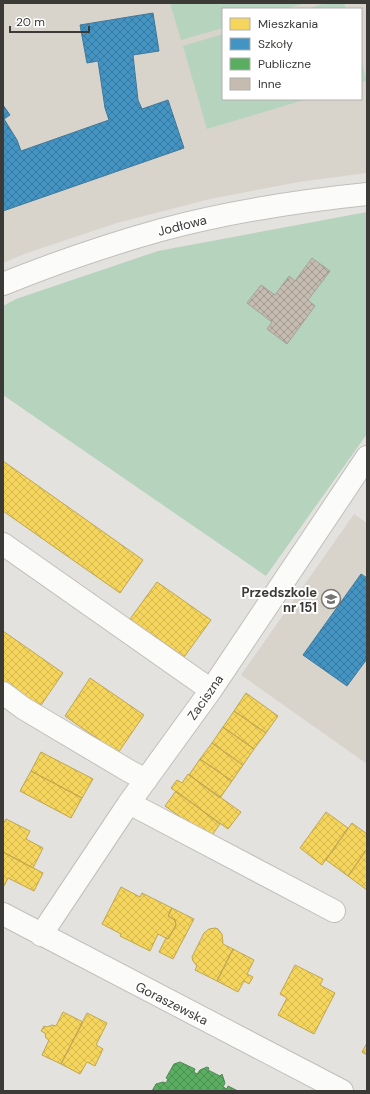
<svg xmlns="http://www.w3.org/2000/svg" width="370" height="1094" viewBox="0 0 370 1094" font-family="'DM Sans',sans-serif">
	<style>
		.built { fill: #d9d4cb; fill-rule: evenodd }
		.green { fill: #b5d3bd }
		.homes { fill: url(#homes-cross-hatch); stroke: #bea651 }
		.schools { fill: url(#schools-cross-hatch); stroke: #417899 }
		.public { fill: url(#public-cross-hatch); stroke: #518b54 }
		.building { fill: url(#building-cross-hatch); stroke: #a4a29f }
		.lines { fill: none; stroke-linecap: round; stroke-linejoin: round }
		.street-casing { stroke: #c1bfbc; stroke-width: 24 }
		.street { stroke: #fbfbfa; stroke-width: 22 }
		.labels { text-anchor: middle; stroke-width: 4; stroke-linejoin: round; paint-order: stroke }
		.street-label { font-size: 13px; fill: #3c3a37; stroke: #fff }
		.poi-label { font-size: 13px; font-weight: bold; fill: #3c3a37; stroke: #fff; text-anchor: end }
	</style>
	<defs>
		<pattern id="homes-cross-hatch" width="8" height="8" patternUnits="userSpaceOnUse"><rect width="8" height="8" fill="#f6d55c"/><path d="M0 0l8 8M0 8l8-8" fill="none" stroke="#d4b851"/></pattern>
		<pattern id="schools-cross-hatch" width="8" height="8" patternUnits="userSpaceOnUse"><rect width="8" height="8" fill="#4393c3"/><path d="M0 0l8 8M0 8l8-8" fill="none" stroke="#39799f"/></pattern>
		<pattern id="public-cross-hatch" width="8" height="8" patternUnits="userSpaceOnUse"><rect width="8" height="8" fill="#5aae61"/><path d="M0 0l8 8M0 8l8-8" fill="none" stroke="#4c8f51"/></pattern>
		<pattern id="building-cross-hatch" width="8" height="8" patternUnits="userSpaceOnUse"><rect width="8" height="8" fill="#c5bbaf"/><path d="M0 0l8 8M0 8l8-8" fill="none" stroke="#a1998f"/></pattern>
	</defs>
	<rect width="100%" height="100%" fill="#e4e2de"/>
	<path class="built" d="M3 3H367V173L299 182 210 199 117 223 27 253 3 263ZM223 9H361V99H223Z
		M354 514 367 523V764L241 675Z"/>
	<path class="green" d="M170 3H305L285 9H223V28L181 40Z
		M326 3H344L346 9H307Z
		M223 34V99H307L207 129 183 46Z
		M361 60 367 80 361 83Z
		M367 212V434L266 576 3 395V306L16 299 158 251Z"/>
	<path class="homes" d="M3 461 143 560 120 593 3 511Z
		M157 582 211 620 184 657 130 619Z
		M3 631 63 673 39 708 3 683Z
		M90 678 144 715 118 753 65 716Z
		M246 693 278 716 266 733 234 711Z
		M234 711 266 733 254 749 223 727Z
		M223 727 254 749 243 765 212 743Z
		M212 743 243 765 232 781 200 759Z
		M41 752 93 779 82 798 31 771Z
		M200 759 232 781 220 798 189 775Z
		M31 771 82 798 71 818 20 791Z
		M188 774 241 812 228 829 171 788 177 780 182 783Z
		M176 791 220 824 210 838 165 806Z
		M326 812 348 828 322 865 300 848Z
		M6 819 30 831 26 839 43 848 33 868 3 852V824Z
		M352 823 367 834V849L348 876 326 860Z
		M367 849V890L348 876Z
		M3 852 43 873 34 891 8 878 4 886 3 885Z
		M121 887 140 897 142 893 172 908 168 916 175 920 176 925 168 939 158 934 150 951 120 936 121 934 102 924Z
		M172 908 194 919 173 959 159 952 166 938 168 939 176 925 175 920 168 916Z
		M215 928 218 929 222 934 223 944 233 949 217 981 195 970 197 966 193 961 192 957 204 933 209 929Z
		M233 949 254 960 247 974 253 977 249 984 244 981 238 992 217 981Z
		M295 965 323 979 320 985 335 993 314 1034 278 1015 287 998 280 994Z
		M63 1012 83 1022 61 1064 42 1055 49 1040 46 1038 45 1033 41 1031 44 1026 47 1027 52 1025 56 1026Z
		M87 1013 107 1023 96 1045 103 1049 95 1066 87 1062 80 1074 61 1064Z
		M367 1043V1055L362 1052Z"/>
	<path class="schools" d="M153 13 159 51 133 55 138 100 142 109 168 100 184 148 3 211V105L10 115 4 119 17 140 21 151 109 120 105 108 98 61 87 63 80 25Z
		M361 574 367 578V655L365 657 367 659 347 686 303 655Z"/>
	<path class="public" d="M180 1062 195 1069 194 1072 197 1074 200 1070 207 1067 209 1068 208 1070 220 1076 222 1074 225 1083 223 1087 227 1089 228 1086 238 1091H152L156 1084 163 1082 166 1083 168 1079 166 1078 174 1064Z"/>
	<path class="building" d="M312 258 330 271 308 300 315 306 287 344 267 329 272 322 247 303 261 285 275 295 289 276 295 281Z"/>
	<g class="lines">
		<defs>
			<path id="street" d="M3 284C55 263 107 245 161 230 228 212 298 201 367 194
				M3 544 211 690
				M3 693 23 708 129 771 146 780
				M129 803 334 911
				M3 914 342 1091
				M41 935 129 803 211 690 367 457"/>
		</defs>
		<use href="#street" class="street-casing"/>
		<use href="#street" class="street"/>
	</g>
	<defs>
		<symbol id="school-ring" viewBox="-11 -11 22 22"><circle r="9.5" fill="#fff" stroke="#777571" stroke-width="1.5"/><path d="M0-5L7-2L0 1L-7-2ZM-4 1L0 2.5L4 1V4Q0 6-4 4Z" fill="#777571"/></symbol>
	</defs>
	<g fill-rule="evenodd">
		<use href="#school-ring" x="320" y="588" width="22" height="22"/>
	</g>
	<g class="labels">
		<g class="street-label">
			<text transform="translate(182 225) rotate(-14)" y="5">Jodłowa</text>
			<text transform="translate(205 697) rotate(-55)" y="5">Zaciszna</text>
			<text transform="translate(172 1003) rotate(27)" y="5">Goraszewska</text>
		</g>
		<g class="poi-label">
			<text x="317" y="597">Przedszkole<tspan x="317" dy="15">nr 151</tspan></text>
		</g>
	</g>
	<rect width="370" height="1094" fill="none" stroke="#3c3a37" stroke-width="8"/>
	<rect x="222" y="8" width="140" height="92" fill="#ffffff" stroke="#b1b0af"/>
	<rect x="230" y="18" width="20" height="12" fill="#f6d55c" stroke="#b1b0af"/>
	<text x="258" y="28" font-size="12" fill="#3c3a37">Mieszkania</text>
	<rect x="230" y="38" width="20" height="12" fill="#4393c3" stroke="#b1b0af"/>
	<text x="258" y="48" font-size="12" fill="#3c3a37">Szkoły</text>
	<rect x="230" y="58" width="20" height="12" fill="#5aae61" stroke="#b1b0af"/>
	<text x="258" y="68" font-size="12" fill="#3c3a37">Publiczne</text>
	<rect x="230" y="78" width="20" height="12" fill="#c5bbaf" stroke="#b1b0af"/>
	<text x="258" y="88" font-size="12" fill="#3c3a37">Inne</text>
	<path d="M10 26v6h79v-6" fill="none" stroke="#3c3a37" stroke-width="2"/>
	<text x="16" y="26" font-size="12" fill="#3c3a37" stroke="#ffffff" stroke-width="3" paint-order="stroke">20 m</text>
</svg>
